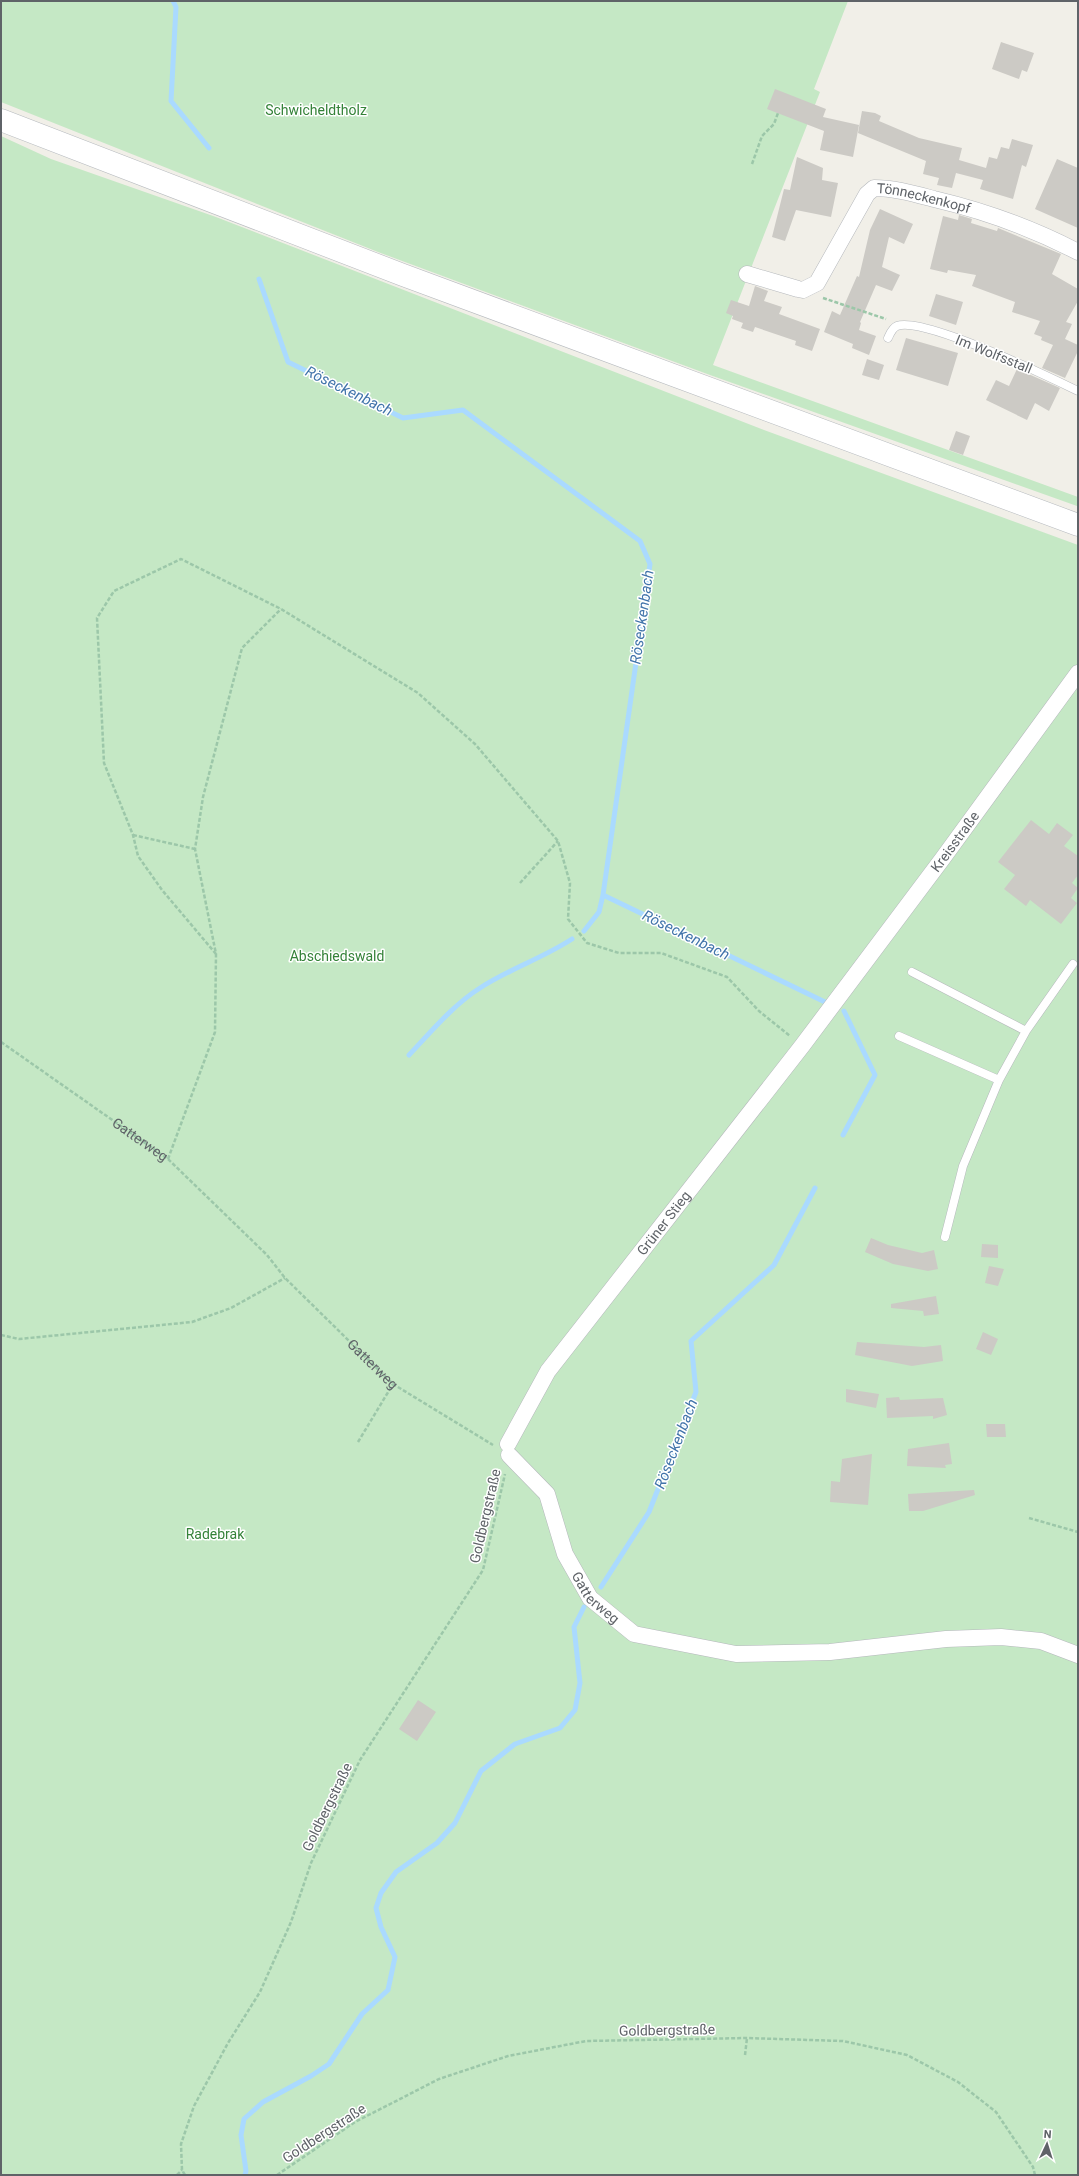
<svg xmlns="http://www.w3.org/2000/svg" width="1079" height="2176" viewBox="0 0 1079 2176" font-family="Roboto,sans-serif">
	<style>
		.green { fill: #c5e8c5 }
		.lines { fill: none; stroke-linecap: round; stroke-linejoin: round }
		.stream { stroke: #aadaff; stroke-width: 5 }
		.building { fill: #cccac5 }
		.service-casing { stroke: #b5b8bc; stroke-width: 9 }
		.minor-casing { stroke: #b5b8bc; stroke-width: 17 }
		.secondary-casing { stroke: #b6babf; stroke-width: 23 }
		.path { stroke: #9cc7a9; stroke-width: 2.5; stroke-dasharray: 4 2; stroke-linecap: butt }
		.service { stroke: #fff; stroke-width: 8 }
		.minor { stroke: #fff; stroke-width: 16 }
		.secondary { stroke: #fff; stroke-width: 22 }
		.labels { text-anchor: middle; stroke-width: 3; stroke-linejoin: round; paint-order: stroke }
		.park-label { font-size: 14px; fill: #348238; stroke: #fff }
		.street-label { font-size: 14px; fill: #5f6368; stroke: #fff }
		.water-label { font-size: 15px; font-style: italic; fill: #4174aa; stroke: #fff }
	</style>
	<rect width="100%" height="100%" fill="#f1efe8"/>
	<path class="green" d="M1 1H848L814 89 820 92 713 365 1078 497 1077 506 710 375 378 252 1 102Z
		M1 136 51 159 216 217 764 430 1078 545V2175H1Z"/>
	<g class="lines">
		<path class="stream" d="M173 1 176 7 171 101 209 148
			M259 279 288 362 403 418 463 410 640 541 650 564 603 895 825 1002
			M584 931 599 912 603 895
			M409 1055C431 1032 453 1005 480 988 509 969 543 958 572 939
			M843 1135 875 1075 844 1011
			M601 1587 649 1512 696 1392 691 1341 774 1265 815 1188
			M245 2175 246 2171 241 2135 244 2119 263 2102 311 2076 329 2064 362 2014 388 1990 395 1957 381 1927 376 1908 381 1893 396 1872 437 1843 455 1823 481 1771 515 1744 560 1728 575 1710 580 1683 574 1627 584 1607"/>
	</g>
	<path class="building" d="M1001 42 1034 53 1027 72 1022 70 1019 79 992 69Z
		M775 89 826 109 823 117 859 125 853 157 820 150 824 131 767 109Z
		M862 111 875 113 881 116 879 121 919 138 962 148 959 160 986 168 989 157 997 159 1001 147 1009 149 1012 139 1033 145 1026 167 1022 165 1013 199 980 189 983 180 956 173 952 188 937 185 939 178 923 174 926 161 858 133Z
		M797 157 823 168 822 180 838 183 831 217 796 210 785 241 772 237 784 189 790 190Z
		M1057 159 1078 168V228L1035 209Z
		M880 209 913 224 904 244 889 237 882 267 900 275 892 291 876 285 860 322 861 323 859 330 876 336 869 355 852 348 853 344 824 332 832 311 840 315 857 276 859 277 870 230Z
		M959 215 972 219 971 223 997 231 998 228 1061 254 1052 274 1078 289V301L1066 322 1072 324 1065 339 1078 345V351L1065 378 1042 368 1053 345 1041 340 1042 337 1034 334 1040 321 1012 312 1015 302 972 286 976 275 948 270 947 273 930 269 943 216 958 220Z
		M755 286 768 291 764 301 782 307 779 314 820 329 812 351 795 345 796 341 755 327 753 332 741 328 743 323 732 319 733 316 726 313 731 300 749 306Z
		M936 294 963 302 956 325 929 316Z
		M906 338 958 353 948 386 896 370Z
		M867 359 884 365 879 380 862 375Z
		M1017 369 1060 388 1049 411 1035 403 1027 420 986 400 996 380 1009 386Z
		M956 431 970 436 963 455 949 450Z
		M1031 820 1049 834 1057 823 1073 835 1064 846 1078 856V875L1072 883 1078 888 1071 898 1077 903 1061 924 1030 900 1026 906 1004 889 1015 875 998 862Z
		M871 1238 888 1245 922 1253 934 1250 938 1269 928 1271 893 1264 865 1252Z
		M982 1244 998 1245V1258L981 1257Z
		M989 1266 1004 1269 998 1286 985 1283Z
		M936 1296 939 1314 924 1316 923 1311 891 1308V1304Z
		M983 1332 998 1339 991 1355 976 1349Z
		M857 1342 924 1347 941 1345 943 1361 912 1366 855 1355Z
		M846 1389 879 1394 876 1408 846 1402Z
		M899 1397 900 1400 943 1398 947 1415 933 1419V1416L887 1418 886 1398Z
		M986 1424H1005L1006 1437H987Z
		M949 1443 952 1464 945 1465 946 1468 907 1466 908 1449Z
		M872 1454 868 1505 830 1502 831 1481 840 1482 842 1459Z
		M974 1490 975 1495 923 1511H909L908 1494Z
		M418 1700 436 1712 417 1741 399 1729Z"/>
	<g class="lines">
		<defs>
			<path id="service" d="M888 338C890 334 892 328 897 326 923 316 1049 377 1078 391
				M912 972 1026 1031
				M899 1036 999 1080
				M945 1237 963 1166 999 1080 1026 1031 1073 964"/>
			<g id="minor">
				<path id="s2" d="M747 274 798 289 803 290 817 283 867 194 874 188C894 188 915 194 934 199 985 211 1032 228 1078 252"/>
				<path id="s3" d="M508 1444 548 1371 802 1046 943 858 1078 673"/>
				<path id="s4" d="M509 1455 547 1494 565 1554 590 1598 634 1634 736 1654 830 1652 946 1639 1001 1637 1041 1641 1078 1655"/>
			</g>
			<path id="secondary" d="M1 120 403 275 1078 525"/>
		</defs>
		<use href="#service" class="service-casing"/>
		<use href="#minor" class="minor-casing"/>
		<use href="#secondary" class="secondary-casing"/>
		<g class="path">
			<path d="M752 164 762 136 774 124 778 113"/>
			<path d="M823 298 886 319"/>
			<path d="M133 835 195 849"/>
			<path d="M520 883 558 841"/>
			<path d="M216 954 162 890 138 856 133 835 104 763 97 618 114 591 181 559 281 609 418 693 475 744 558 841 570 883 568 919 587 943 619 953H661L727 977 759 1011 790 1036"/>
			<path id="s1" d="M1 1042 168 1159 267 1255 285 1278 393 1384 493 1445"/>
			<path d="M168 1159 215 1032 216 954 195 849 203 797 242 648 281 609"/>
			<path d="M1 1335 19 1339 192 1322 231 1308 285 1278"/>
			<path d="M358 1442 393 1384"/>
			<path d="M1029 1518 1078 1532"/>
			<path d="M745 2055 747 2038"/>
			<path d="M177 2175 182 2170"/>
			<path d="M185 2175 182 2170 181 2144 194 2106 228 2043 260 1992 291 1922 311 1863 360 1760 483 1570 505 1474"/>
			<path d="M277 2175 355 2122 439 2079 508 2056 586 2041 747 2038 843 2041 907 2055 958 2082 996 2112 1033 2167 1035 2175"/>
		</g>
		<use href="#service" class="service"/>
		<use href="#minor" class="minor"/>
		<use href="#secondary" class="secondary"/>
	</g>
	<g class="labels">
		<g class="park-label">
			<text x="316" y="115">Schwicheldtholz</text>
			<text x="337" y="961">Abschiedswald</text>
			<text x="215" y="1539">Radebrak</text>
		</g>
		<g class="street-label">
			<text dy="5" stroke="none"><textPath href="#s2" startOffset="236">Tönneckenkopf</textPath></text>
			<text transform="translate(994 354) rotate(22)" y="5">Im Wolfsstall</text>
			<text dy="5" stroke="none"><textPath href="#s3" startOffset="751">Kreisstraße</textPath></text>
			<text dy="5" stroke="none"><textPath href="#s1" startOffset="170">Gatterweg</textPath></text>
			<text dy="5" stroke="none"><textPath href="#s3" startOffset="271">Grüner Stieg</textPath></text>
			<text dy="5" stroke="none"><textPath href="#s1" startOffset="494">Gatterweg</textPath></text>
			<text transform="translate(485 1516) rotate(-77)" y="5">Goldbergstraße</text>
			<text dy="5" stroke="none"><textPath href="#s4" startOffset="171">Gatterweg</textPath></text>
			<text transform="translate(327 1807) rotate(-64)" y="5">Goldbergstraße</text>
			<text transform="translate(667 2030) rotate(-1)" y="5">Goldbergstraße</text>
			<text transform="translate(324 2133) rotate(-33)" y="5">Goldbergstraße</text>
		</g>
		<g class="water-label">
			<text transform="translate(349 391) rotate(26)" y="5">Röseckenbach</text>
			<text transform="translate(642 617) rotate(-82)" y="5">Röseckenbach</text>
			<text transform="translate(686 935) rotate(26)" y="5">Röseckenbach</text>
			<text transform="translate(676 1444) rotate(-69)" y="5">Röseckenbach</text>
		</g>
	</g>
	<rect width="1079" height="2176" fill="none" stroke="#5f6368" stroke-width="4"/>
	<g transform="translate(1047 2144) rotate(4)" stroke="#ffffff" stroke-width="3" paint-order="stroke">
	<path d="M0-3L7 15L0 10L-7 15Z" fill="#5f6368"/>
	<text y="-6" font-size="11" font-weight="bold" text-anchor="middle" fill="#5f6368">N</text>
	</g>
</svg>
